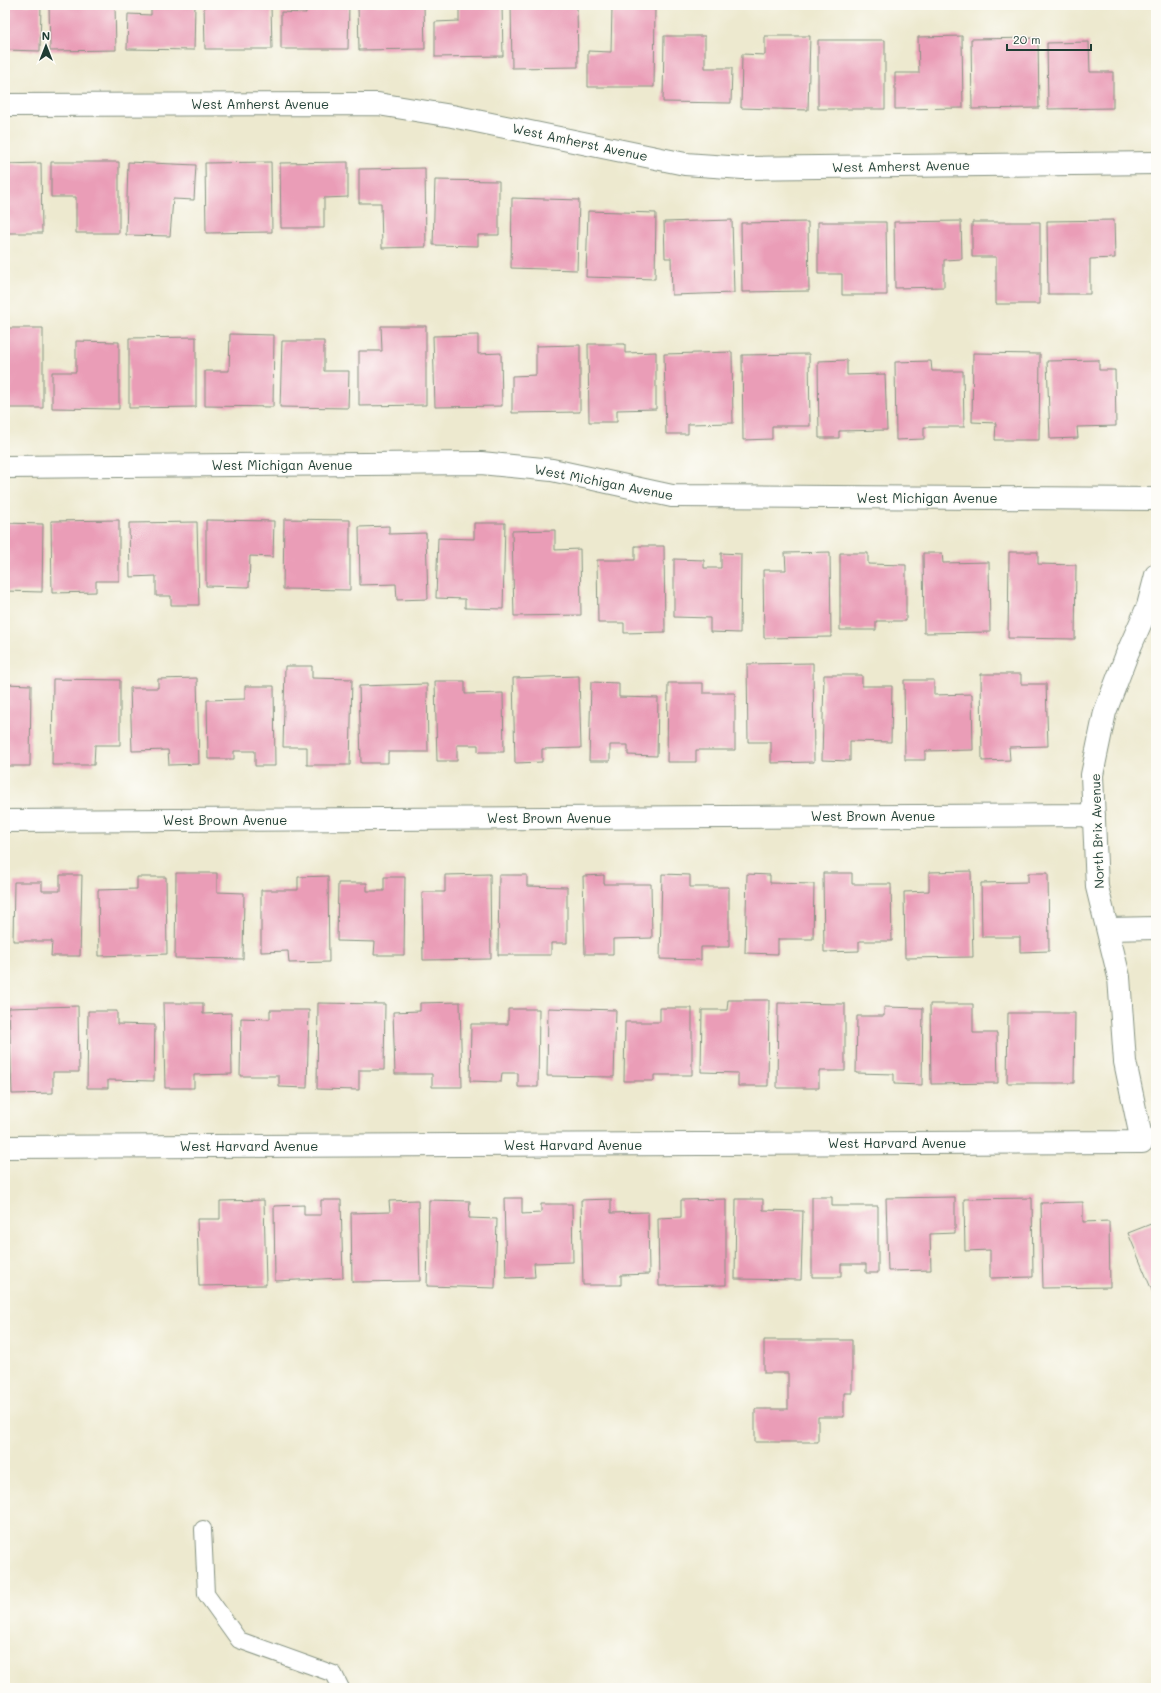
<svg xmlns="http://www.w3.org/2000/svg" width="1161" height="1693" viewBox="0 0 1161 1693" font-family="Mali,sans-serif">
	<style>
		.building { fill: #ea9db7 }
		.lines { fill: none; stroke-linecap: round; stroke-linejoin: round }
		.lane-casing { stroke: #869382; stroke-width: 18 }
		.street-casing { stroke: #869382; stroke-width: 24 }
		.lane { stroke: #fff; stroke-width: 16 }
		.street { stroke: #fff; stroke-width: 22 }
		.labels { text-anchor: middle; stroke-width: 3; stroke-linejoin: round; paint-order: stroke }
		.street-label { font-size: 13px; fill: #1f3d34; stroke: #fdfcf7 }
	</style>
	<rect width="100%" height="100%" fill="#fdfcf7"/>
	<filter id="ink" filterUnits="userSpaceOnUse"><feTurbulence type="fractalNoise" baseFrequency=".025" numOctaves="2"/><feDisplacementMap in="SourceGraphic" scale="8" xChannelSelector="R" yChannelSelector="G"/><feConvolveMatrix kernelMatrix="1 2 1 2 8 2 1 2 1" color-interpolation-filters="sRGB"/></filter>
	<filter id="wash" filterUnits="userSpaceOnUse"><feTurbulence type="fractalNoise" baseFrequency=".012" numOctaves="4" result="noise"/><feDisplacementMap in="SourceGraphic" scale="16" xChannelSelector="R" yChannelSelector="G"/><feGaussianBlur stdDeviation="0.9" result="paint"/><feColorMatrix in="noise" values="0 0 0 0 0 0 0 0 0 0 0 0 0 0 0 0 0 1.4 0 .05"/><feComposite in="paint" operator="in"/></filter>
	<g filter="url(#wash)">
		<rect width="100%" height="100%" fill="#ede9cf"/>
		<g id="blocks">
			<path class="building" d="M5 5H41L40 51 5 50Z
				M49 5H115L116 50 50 51Z
				M151 5H195L194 50 127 49 128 14 151 15Z
				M204 5H271L272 49H205Z
				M306 5H349L348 49H281V12L306 13Z
				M358 5H424L425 49 359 50Z
				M459 5H502L503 56 435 57V22L459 21Z
				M511 5H577L578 67 512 68Z
				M612 7 655 8 654 87H588V51L611 52Z
				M664 36H705V68H732L731 103 663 102Z
				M765 36H810L808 110 741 108 742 54 765 55Z
				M962 36 963 108 895 109V73H919L918 37Z
				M1038 38 1039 108 972 109 971 39Z
				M818 40H885V109H818Z
				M1089 42 1090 72H1113V108L1048 109 1047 43Z
				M51 162H119V233H76V197H51Z
				M128 162 196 165 194 200 173 199 170 236 126 235Z
				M271 162 272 232 206 233 205 163Z
				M348 162V197L324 198V228H281L280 163Z
				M41 163 42 233H5V164Z
				M425 168 426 247 382 248 381 203H359V169Z
				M435 180 499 181V235H478V246L433 245Z
				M512 198 579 200 577 270 511 268Z
				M588 211 656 213 655 279 586 277Z
				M732 220 734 293 672 295 671 258H665L664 222Z
				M1114 220 1115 258 1090 259V294H1048L1047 221Z
				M961 221 962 259 944 260V287L895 288 894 222Z
				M808 222 809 291 742 292 741 223Z
				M818 222H886L887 295H842V274H818Z
				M972 222H1040V304H996V257H972Z
				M381 326H426V405L359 406V351H382Z
				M5 328H43V408H5Z
				M230 334 274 335 273 407 205 406V371H229Z
				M478 335V354L501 353 502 406 435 407 433 336Z
				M196 337V407L129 408V338Z
				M76 341 119 342V409L52 408V372H76Z
				M282 341H324V371H349L348 408 280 407Z
				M588 344H625V353L656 352V409L617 410V422H589Z
				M580 345V412L512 413V376L536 375V346Z
				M732 352 733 423 688 424V434H666L664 354Z
				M973 353 1040 354 1039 440H995L996 423 972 422Z
				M809 354 810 426H772V439L743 440 742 355Z
				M847 360V375L885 374 887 430 839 431V438H819L818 361Z
				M1099 360V370H1115L1116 426 1077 427 1078 438 1050 439 1047 361Z
				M931 361 932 371H963L964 427H924V439L896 440 895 362Z
				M284 519 350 520V590L283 589Z
				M119 520V581H96V592L52 593 51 521Z
				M206 520 274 521 273 557 250 556 249 587 206 586Z
				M197 522 199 605H171V596H156V576L130 577 129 523Z
				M5 523 43 524 42 592 5 591Z
				M474 523H505L503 609 465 608V599L436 598 438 538 474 539Z
				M389 526V534L426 533 428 599 397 600 396 584 360 585 359 527Z
				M555 530V550L580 549 581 615 514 616 512 531Z
				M635 546H664L665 632 624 633V623H598L597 560H635Z
				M830 552 831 637 764 638 763 570H786L785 553Z
				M1009 552H1038V564L1076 565 1075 639 1008 638Z
				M721 553 741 554 740 633 710 632V618L674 617V559L704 560V568H721Z
				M840 553H868V564L906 565V621H876V630H840Z
				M923 553H942L943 563 989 562 990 632 924 633Z
				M813 663 814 762 771 763V742H748L747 664Z
				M285 666H312V678L352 679 350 765H307V747H283Z
				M981 674H1021V684H1046L1048 746 1009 747 1010 760 982 761Z
				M824 675H862V686H892L891 742 850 741V761L822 760Z
				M579 676 581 748 542 749V762L515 763 513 678Z
				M197 678 199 764 169 765 168 750 132 751 130 688H158V679Z
				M53 679 120 680V745H95L94 765H52Z
				M904 680H934V695L972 694 973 750 925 751V760H905Z
				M435 681H465V694L503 693 504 752H478V745H457V761H437Z
				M591 682 619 683V697L658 698 657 756 628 755V745H610V761H589Z
				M668 683H703V693H735V750H696V762H667Z
				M5 684 31 685 30 766H5Z
				M427 684 428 752H388V763H361L359 686Z
				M245 686H274L275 766H255V751H234V759H208L207 700 245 699Z
				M971 871 973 957 905 958 904 892 929 891V872Z
				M176 873H217V892L244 893 243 959 175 958Z
				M823 873H852V884H891L892 941H859V951L824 952Z
				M1028 873H1048L1049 951 1020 952V937H982L981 883 1028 882Z
				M490 874 491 959 423 960 422 892H445V875Z
				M662 874 690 875V887H729V947H701V960L660 959Z
				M747 874 770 875V883L814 884 813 939H778V954L745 953Z
				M60 875H82L80 956H51L52 941H13L14 882H42V891H60Z
				M499 875H527V886L567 887V943H551V955H498Z
				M604 875V884H651L652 938 613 939V954H585L583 876Z
				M328 876 329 962 289 963 288 951 261 952V890H298V877Z
				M137 877H166L167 954 99 956 98 890 137 889Z
				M384 877H405L404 955H374L375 942 337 941 338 883H367V891H384Z
				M728 1000H769L768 1086H738V1073L701 1072 702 1010H727Z
				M460 1002 462 1087H432V1074H395L393 1012 420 1011V1003Z
				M163 1003H203V1014L231 1013 232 1074 194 1075V1088H165Z
				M318 1003 385 1004 384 1070H359V1090L317 1089Z
				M778 1003 845 1004V1071H819V1088H777Z
				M930 1004H973V1033H997L998 1083 931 1084Z
				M78 1006 79 1072H53V1093L12 1094 9 1008Z
				M884 1007 923 1008 922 1085 894 1084V1074L856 1073 857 1016H884Z
				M548 1008 616 1010 614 1077 547 1076Z
				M660 1008H692V1075H654V1081H624L625 1022H660Z
				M508 1009H539L538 1087H518V1073H502L501 1082 470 1081 471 1024H508Z
				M270 1010H309L307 1088 279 1087V1076H240L241 1018 270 1019Z
				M88 1011H117V1024L155 1025 154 1081 108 1080V1088H87Z
				M1008 1013H1075L1074 1083H1007Z
				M812 1197H832V1206H878V1273H866V1264H841V1277H812Z
				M955 1197V1233L930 1234 931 1270 888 1271 886 1198Z
				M504 1198H522V1214L541 1213V1204H572L573 1262 534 1263 535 1277 506 1278Z
				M1032 1198 1033 1277 990 1278V1250L965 1251 964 1199Z
				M611 1199V1213L648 1212 649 1274 621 1275V1285H583L581 1200Z
				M726 1199V1285L659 1286 658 1218 681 1217V1200Z
				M736 1199H763V1210L803 1211 801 1280 735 1279Z
				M264 1200 266 1285 199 1286 197 1219H220V1201Z
				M321 1200H341L343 1278 275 1281 274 1206 304 1205V1215H321Z
				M418 1200 420 1281 352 1282 351 1213 390 1212 389 1201Z
				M429 1200 470 1201 469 1218 497 1219 495 1288 427 1286Z
				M1083 1202V1222L1109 1221 1110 1287 1043 1288 1041 1203Z
				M1156 1222V1300L1128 1233Z
				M764 1340H852V1393H844V1417H818V1442H755V1409H788V1373H764Z"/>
		</g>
	</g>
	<g filter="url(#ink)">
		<use href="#blocks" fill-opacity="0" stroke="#869382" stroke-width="1"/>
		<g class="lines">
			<defs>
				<path id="lane" d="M203 1529 206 1594 239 1640 334 1674 341 1688"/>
				<path id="street" d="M5 105 378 104 452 116 685 164 743 168 1156 163
					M5 467 481 463 552 470 672 496 1156 499
					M5 821 1094 815
					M1108 929 1156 928
					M5 1147 1142 1142 1125 1062 1119 977 1097 887 1092 775 1105 712 1127 654 1148 606 1156 575"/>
			</defs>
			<use href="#lane" class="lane-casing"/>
			<use href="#street" class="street-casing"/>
			<use href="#lane" class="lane"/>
			<use href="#street" class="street"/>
		</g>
	</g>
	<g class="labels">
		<g class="street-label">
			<text x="260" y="109">West Amherst Avenue</text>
			<text transform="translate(580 142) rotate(12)" y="5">West Amherst Avenue</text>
			<text transform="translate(901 166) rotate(-1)" y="5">West Amherst Avenue</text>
			<text x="282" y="470">West Michigan Avenue</text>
			<text transform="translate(604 482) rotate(11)" y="5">West Michigan Avenue</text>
			<text x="927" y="503">West Michigan Avenue</text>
			<text x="873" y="821">West Brown Avenue</text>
			<text x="549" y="823">West Brown Avenue</text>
			<text x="225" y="825">West Brown Avenue</text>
			<text transform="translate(1097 831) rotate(-92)" y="5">North Brix Avenue</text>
			<text x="897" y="1148">West Harvard Avenue</text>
			<text x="573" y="1150">West Harvard Avenue</text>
			<text x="249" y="1151">West Harvard Avenue</text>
		</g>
	</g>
	<rect width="1161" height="1693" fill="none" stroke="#fdfcf7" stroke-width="20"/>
	<g transform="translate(46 46)" stroke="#fdfcf7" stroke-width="3" paint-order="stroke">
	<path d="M0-3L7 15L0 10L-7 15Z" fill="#1f3d34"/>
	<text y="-6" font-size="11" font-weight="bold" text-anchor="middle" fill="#1f3d34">N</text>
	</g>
	<path d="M1007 44v6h84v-6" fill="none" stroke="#1f3d34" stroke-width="2"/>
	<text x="1013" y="44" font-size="12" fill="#1f3d34" stroke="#fdfcf7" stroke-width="3" paint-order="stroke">20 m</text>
</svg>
